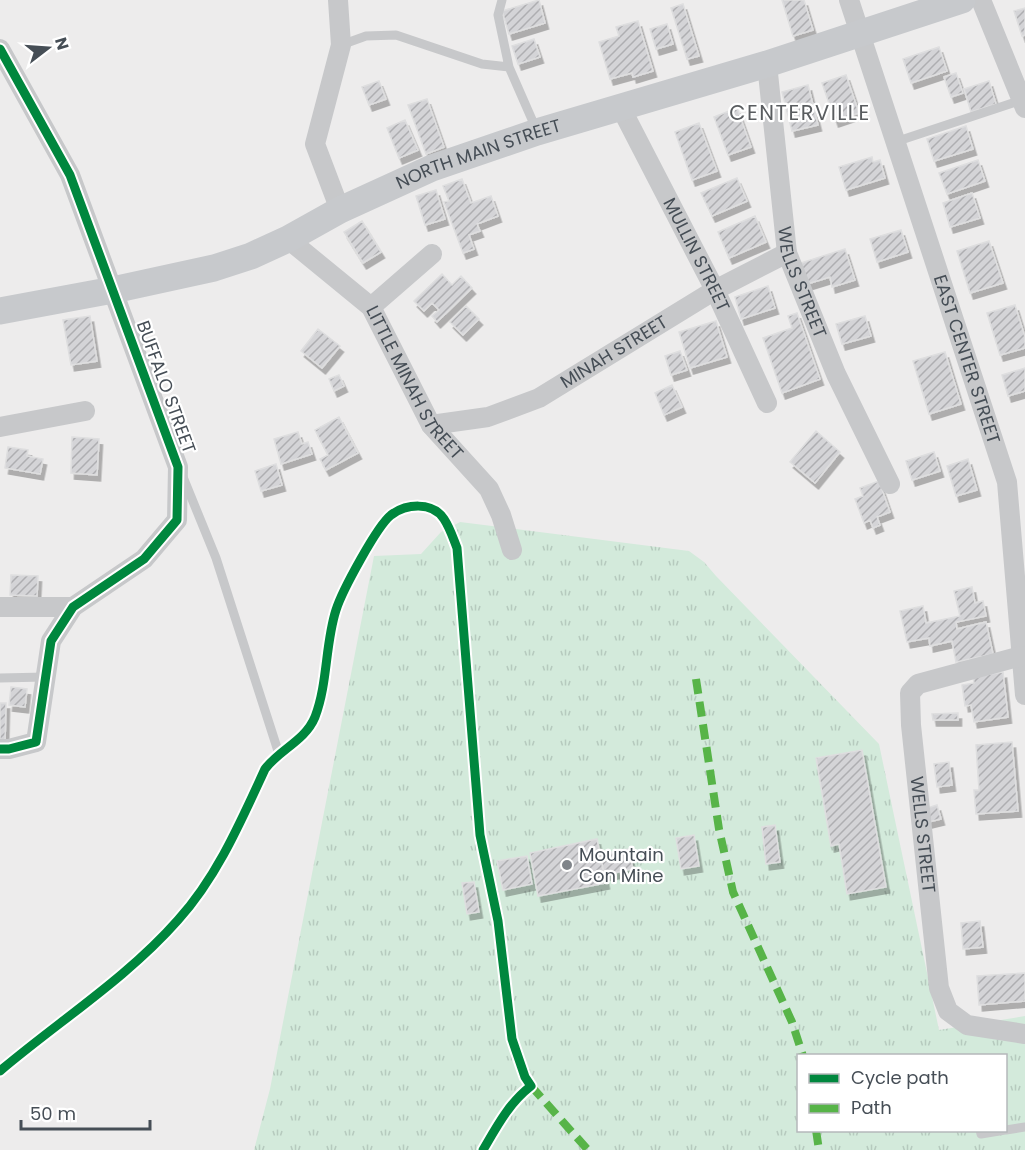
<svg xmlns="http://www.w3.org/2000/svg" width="1025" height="1150" viewBox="0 0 1025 1150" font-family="Poppins,sans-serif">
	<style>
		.grass { fill: url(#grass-tufts); fill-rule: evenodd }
		.building { fill: url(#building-hatch); stroke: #dededf; stroke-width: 1.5; filter: url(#shadow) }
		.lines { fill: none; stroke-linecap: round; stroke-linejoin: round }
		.service { stroke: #c7c8ca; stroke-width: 9 }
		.minor { stroke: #c7c8ca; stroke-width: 20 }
		.secondary { stroke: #c7c9cc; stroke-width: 27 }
		.quiet { stroke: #57b448; stroke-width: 8; stroke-dasharray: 15 8; stroke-linecap: butt }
		.cycleway-casing { stroke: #fff; stroke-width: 13 }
		.cycleway { stroke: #00873e; stroke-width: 9 }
		.poi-dot { fill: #80858a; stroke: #fff; stroke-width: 2 }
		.labels { text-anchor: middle; stroke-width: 4.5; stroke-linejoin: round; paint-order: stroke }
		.street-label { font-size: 18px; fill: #464e56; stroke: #fff }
		.poi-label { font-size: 18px; fill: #464e56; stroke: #fff; text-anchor: start }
		.quarter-label { font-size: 21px; letter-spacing: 1.5px; fill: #595c5f; stroke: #fff }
	</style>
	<defs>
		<pattern id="grass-tufts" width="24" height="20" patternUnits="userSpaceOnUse" patternTransform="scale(1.5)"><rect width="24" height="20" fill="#d3eadb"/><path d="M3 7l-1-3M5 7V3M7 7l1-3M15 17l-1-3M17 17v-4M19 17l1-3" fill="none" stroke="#b6cabe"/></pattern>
		<pattern id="building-hatch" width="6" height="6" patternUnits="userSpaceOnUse" patternTransform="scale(1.5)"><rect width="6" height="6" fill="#d4d4d7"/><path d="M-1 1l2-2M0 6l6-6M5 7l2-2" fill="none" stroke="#aeaeb1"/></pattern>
		<filter id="shadow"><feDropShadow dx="3.5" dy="6" stdDeviation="0" flood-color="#0004"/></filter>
	</defs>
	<rect width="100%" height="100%" fill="#edecec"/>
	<path class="grass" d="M460 522 689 551 704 562 716 576 879 744 939 1030 1025 1016V1150H254L270 1089 374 556 421 554 441 532ZM798 1056H1006V1130H798Z"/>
	<path class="building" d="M539 0 545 23 509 34 502 11Z
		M782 0H804L813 30 793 36Z
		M683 4 699 56 687 59 671 8Z
		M1025 8V35L1022 36 1014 11Z
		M638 21 653 71 633 77 632 73 610 79 599 42 619 36 616 27Z
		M667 24 673 44 656 49 650 29Z
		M534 39 540 57 518 64 512 46Z
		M939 47 947 71 911 83 903 59Z
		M956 73 963 93 951 97 944 77Z
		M846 75 859 113 835 121 822 83Z
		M379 81 386 99 369 105 362 87Z
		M989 81 996 104 971 112 964 89Z
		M808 85 818 125 792 131 782 92Z
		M427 99 444 147 426 154 408 105Z
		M737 108 751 147 728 155 714 117Z
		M405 120 418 150 399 158 387 128Z
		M699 123 717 171 692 180 675 132Z
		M966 126 973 149 934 161 927 139Z
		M872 157 873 162 880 160 885 178 846 190 839 167Z
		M978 160 985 181 947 194 939 173Z
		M737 178 747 201 712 216 701 193Z
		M462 179 471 203 491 196 498 216 477 224 480 231 469 235 474 249 463 253 444 202 449 201 443 186Z
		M436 190 445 219 425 225 416 196Z
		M972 193 980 218 950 227 943 203Z
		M755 216 766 242 729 258 718 232Z
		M362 221 381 252 363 263 344 232Z
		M901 230 908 252 877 262 870 239Z
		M989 241 1003 283 970 293 957 251Z
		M845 249 855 280 832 287 830 277 807 284 801 263Z
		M442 274 452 285 461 276 472 288 437 322 432 316 439 310 432 303 424 311 414 301Z
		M768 286 775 308 741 319 735 297Z
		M1015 305 1025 337V348L1000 355 987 313Z
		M466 306 479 319 463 335 450 322Z
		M797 313 820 379 782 393 763 338 792 328 788 316Z
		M90 316 97 361 71 365 63 320Z
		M865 316 871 336 842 344 836 324Z
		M716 321 727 357 690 368 679 332Z
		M318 329 340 346 322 368 301 351Z
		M680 351 687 370 671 375 665 356Z
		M945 352 961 404 929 414 913 361Z
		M1025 368V391L1008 396 1002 375Z
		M339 375 344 386 334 391 329 379Z
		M672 385 682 407 664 415 655 393Z
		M339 417 358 453 326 470 320 459 328 455 315 430Z
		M816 431 840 452 815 483 790 462Z
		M298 432 302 444 308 442 312 454 281 464 274 439Z
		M72 437 99 439 97 475 71 473Z
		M8 447 28 450 27 456 43 459 40 474 5 468Z
		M934 452 940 471 912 480 906 461Z
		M968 459 977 490 956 496 947 466Z
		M276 464 282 485 261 491 255 471Z
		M879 481 890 512 877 517 880 525 873 528 870 520 864 523 855 499 863 496 860 488Z
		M11 575 38 576 37 596 10 595Z
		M972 587 975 603 983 601 986 616 956 622 957 629 986 622 993 654 956 662 952 641 930 646 929 638 907 642 900 611 923 606 926 623 960 616 954 591Z
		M1003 672 1008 717 974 722 971 705 965 706 962 685 974 683 973 677Z
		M11 687 27 689 25 707 9 705Z
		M0 703H6L5 743H0Z
		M958 713V720H933L932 714Z
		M1012 742 1018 811 976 814 974 790H979L976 745Z
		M862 750 886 887 847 894 839 844 831 846 816 758Z
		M949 762 952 785 937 787 934 764Z
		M937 805 941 819 928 822 924 809Z
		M775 825 780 862 766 864 762 827Z
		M694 835 699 866 681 869 676 838Z
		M597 839 606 883 538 896 530 853Z
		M628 849 633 869 604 875 600 854Z
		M527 856 532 884 503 890 497 861Z
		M474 882 479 912 467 914 462 883Z
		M980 921 983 947 963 949 961 923Z
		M1025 973V1001L979 1005 977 976Z"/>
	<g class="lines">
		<path class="service" d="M502 0 498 15 509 67 537 131
			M341 45 366 36 396 35 482 64 509 67
			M895 142 1022 100
			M183 477 216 558 279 754
			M0 678 45 677
			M980 1130 981 1134 1005 1130
			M1006 1130 1025 1127"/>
		<g class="minor">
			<path d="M338 0 341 45 315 144 340 210"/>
			<path id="s1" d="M849 0 1007 482 1025 695"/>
			<path d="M981 0 1025 108"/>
			<path d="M0 49 70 175 178 467 177 520 144 559 73 607 51 641 36 742 9 749H0"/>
			<path id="s2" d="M767 64 787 253 836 374 890 484"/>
			<path id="s3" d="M621 108 715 290 767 403"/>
			<path id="s4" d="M288 239 371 307 431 425 489 489 501 515 512 550"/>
			<path d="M371 307 432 254"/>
			<path id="s5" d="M431 425 488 417 539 398 715 290 787 253"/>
			<path d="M0 427 85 411"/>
			<path d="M0 607H73"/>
			<path id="s6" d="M1021 656 918 684 910 693 911 725 939 988 948 1011 967 1025 1025 1034"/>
		</g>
		<path class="secondary" id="s7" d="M0 311 113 290 214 268 251 256 288 239 340 210 432 168 537 132 767 64 962 0"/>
		<path class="quiet" d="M696 679 719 829 733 892 792 1022 803 1056
			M531 1086 588 1150
			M816 1130 819 1150"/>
		<defs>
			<path id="cycleway" d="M0 49 70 175 178 467 177 520 144 559 73 607 51 641 36 742 9 749H0
				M0 1071C59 1021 127 978 178 920 217 877 241 821 265 769 280 749 305 741 315 717 328 683 325 644 336 610 342 591 377 526 391 515 406 504 432 501 444 519 450 528 453 538 457 548L480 835 498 921 512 1039 525 1077 531 1086C509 1103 497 1126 483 1150"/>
		</defs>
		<use href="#cycleway" class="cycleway-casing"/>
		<use href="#cycleway" class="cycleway"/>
	</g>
	<circle class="poi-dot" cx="567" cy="865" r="6"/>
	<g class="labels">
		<g class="street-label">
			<text dy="6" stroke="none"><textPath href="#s7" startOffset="507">NORTH MAIN STREET</textPath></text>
			<text dy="6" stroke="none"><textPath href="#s3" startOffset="165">MULLIN STREET</textPath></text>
			<text dy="6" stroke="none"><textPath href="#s2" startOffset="222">WELLS STREET</textPath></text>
			<text dy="6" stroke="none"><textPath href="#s5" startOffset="200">MINAH STREET</textPath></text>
			<text dy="6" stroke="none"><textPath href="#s1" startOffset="378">EAST CENTER STREET</textPath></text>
			<text dy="6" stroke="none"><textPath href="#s4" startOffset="195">LITTLE MINAH STREET</textPath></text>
			<text transform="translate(166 387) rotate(70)" y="6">BUFFALO STREET</text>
			<text dy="6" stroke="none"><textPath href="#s6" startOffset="261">WELLS STREET</textPath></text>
		</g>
		<g class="poi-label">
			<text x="579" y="861">Mountain<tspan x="579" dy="21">Con Mine</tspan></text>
		</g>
		<g class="quarter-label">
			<text x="800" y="120">CENTERVILLE</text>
		</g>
	</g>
	<rect x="797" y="1054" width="210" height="78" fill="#ffffff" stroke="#b5b8bb" stroke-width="1.5"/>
	<rect x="809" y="1074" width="30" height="9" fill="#00873e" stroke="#b5b8bb" stroke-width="1.5"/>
	<text x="851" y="1084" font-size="18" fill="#464e56">Cycle path</text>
	<rect x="809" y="1104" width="30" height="9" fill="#57b448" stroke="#b5b8bb" stroke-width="1.5"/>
	<text x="851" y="1114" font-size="18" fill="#464e56">Path</text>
	<g transform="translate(48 48) rotate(73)" stroke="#ffffff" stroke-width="4.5" paint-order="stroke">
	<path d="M0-4.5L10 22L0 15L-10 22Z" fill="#464e56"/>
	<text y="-9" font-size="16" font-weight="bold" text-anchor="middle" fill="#464e56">N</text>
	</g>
	<path d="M21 1120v9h129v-9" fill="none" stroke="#464e56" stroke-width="3"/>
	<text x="30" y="1120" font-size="18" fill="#464e56" stroke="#ffffff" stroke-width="4.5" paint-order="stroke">50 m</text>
</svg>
